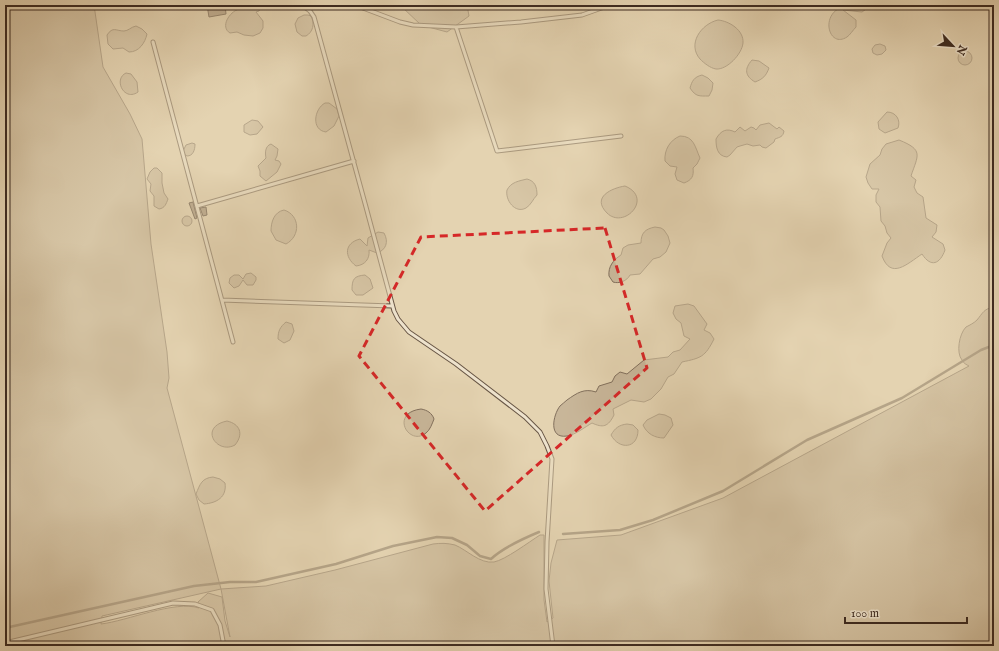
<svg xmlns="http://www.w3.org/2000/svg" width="999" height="651" viewBox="0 0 999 651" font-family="'IM FELL English',serif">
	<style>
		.green { fill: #c8b699; stroke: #82705d; fill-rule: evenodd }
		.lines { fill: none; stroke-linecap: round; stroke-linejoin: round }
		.stream { stroke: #7f6e5a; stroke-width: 2.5 }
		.building { fill: #94826c; stroke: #3d2b21 }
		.lane-casing { stroke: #675545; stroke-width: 5 }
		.lane { stroke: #ede2cc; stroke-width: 3 }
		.marked { fill: none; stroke: #d62828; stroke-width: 3; stroke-dasharray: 8 5; stroke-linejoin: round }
	</style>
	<rect width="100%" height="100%" fill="#e4d3b1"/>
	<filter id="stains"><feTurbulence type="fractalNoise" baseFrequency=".005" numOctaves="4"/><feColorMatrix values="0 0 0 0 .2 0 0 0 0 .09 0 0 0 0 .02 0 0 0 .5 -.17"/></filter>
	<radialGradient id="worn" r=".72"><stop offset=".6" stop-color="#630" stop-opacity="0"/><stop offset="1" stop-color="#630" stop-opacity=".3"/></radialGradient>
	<path class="green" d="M5 5H94L103 67 130 114 142 139 151 244 167 352 169 378 167 388 221 589 266 586 335 570 433 544C441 543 447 543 455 545 467 550 480 564 494 562 505 560 529 542 540 535H544V600L547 622 553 618 549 581 551 563 557 540 621 535 723 498 969 366C967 365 963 363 962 360 956 353 959 334 966 327 970 325 974 323 977 320 982 314 985 307 994 308V646H5ZM221 589 230 637 225 621 222 597 208 593 198 602 199 608C175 600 127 621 101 624L102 616Z
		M239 5H262L259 11 256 12 263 21V28L260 33 253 36 244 35 237 32 230 33C220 27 229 12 239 9Z
		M402 5H467L469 16 447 32 421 25 402 7Z
		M828 5H872L862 12 843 10 856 20V27C853 30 850 35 847 37 830 48 821 19 838 9H834Z
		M304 15H308L311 16C315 24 313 32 306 36H302L297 32 295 24 298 18Z
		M718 20C729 21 744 30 743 43 742 54 727 70 716 69 710 68 704 63 700 59 687 44 701 24 718 20Z
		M136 26 142 29 147 34C145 43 139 52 129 52L123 48 113 49 108 44 107 35C113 26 116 31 124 31 128 31 131 27 136 26Z
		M880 44 885 46 886 50 882 54 877 55 873 53 872 49 875 45Z
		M958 58a7 7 0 1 1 14 0a7 7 0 1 1-14 0Z
		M752 60 759 61 769 68C766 76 763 79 755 82 745 76 744 69 752 60Z
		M126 73 131 74 137 82 138 92C124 102 113 79 126 73Z
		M702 75 708 78 713 83 712 90 709 96C699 96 696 97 690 88 692 81 694 77 702 75Z
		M325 103H329L337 109 339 116 334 126 326 132C311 130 314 109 325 103Z
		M887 112C896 112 901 120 898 128L885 133 879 129 878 122Z
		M252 120 258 121 263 127 257 134 250 135 244 132V125Z
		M769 123 777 129 779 127 784 131C783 137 780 137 775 139L774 142 766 148 762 147 760 145 753 146 747 144 740 146 737 147 730 155 727 157C717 156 716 147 716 139 721 130 727 128 735 132L740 127 745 131 751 127 754 128 756 130 760 125Z
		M680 136C694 136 695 147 700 158L697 164 693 168C694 176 692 180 684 183L677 180 675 174 677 167 670 166 665 161C664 150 670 140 680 136Z
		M899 140C924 150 918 155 911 176L916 180 914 187 917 193 923 197 926 218 937 225 936 232 932 237 943 244 945 250C940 264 931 268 922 254 907 264 891 280 882 256L887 243 891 238 887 233 885 226 881 221 880 207 876 202V195L879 189H872L868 183 866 177 870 164 880 155 882 149 886 144Z
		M192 143 195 144C195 150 193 156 187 156L184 154 183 151 186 145Z
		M271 144 278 149 277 156 275 160 279 161 281 164 277 172 266 181 260 176V171L258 166 266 158C265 153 265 146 271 144Z
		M154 168H157L162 173V183L164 193 168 199C166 204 165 208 159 209L154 206V196L150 191 151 184 147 179 150 172Z
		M527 179C535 181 537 187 537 195 533 199 531 205 526 208 515 214 505 200 507 190 511 182 519 181 527 179Z
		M625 186C654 198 624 230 607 213 591 197 612 188 625 186Z
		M284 210C300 215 301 236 286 244L276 240 271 231C271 222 274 212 284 210Z
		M182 221a5 5 0 1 1 10 0a5 5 0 1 1-10 0Z
		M655 227 661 228 664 230 668 236 670 243 666 252 660 257 653 259 640 274 630 275C627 281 619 284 613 282L609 276C608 267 613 260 621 255L623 248 628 245 641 243C641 233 645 229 655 227Z
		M378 232 384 233C389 242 386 250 377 253L369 250C370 259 365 265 356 266 344 257 344 243 360 239L367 246 368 238Z
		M251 273 256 277V280L253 285H247L243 280 239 286 234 288 229 283 230 278 234 275H239L243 279 246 274Z
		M365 275 370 279 373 288 363 295H356L352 290C352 279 354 276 365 275Z
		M688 304 694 306 707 324 704 330 710 333 714 339C705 357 701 358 682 362L674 374 668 377 661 389 651 399 644 402 631 400 613 409 614 415C608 427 603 428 592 423 585 427 575 435 567 436 548 439 553 415 560 406 562 404 565 402 567 400 577 393 584 388 596 392L599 386 612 382 615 376 620 372 627 374 644 360 668 357 673 352 680 350 690 339 684 336 681 323 676 319 673 313 675 306Z
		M286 322 292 324 294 331 290 340 284 343 278 339C278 331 280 327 286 322Z
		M421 409C427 410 432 413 434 419 432 424 430 430 426 433 409 447 389 413 421 409Z
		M659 414 665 415 671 418 673 425 664 438C655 438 647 434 643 425L647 420Z
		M227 421C240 424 244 434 235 445 217 455 198 427 227 421Z
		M627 424 633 425 638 430C638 449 619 450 611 435 615 428 619 425 627 424Z
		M213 477 220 479 225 483C227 497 217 503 204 504L199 500 196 494C200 484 202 478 213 477Z"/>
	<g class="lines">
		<path class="stream" d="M563 534 620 530 653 520 723 491 807 440 902 398 981 350 994 345
			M5 628 194 586 230 582H256L336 564 393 546 437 537 452 538 467 545 480 556 491 559C504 547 522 539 539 532"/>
	</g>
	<path class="building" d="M207 5H225L226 14 209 17Z
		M193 202 197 218 195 219 189 203Z
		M206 207 207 215 203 216 200 208Z"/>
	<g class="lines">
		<defs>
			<path id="lane" d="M302 5 310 11 314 17 366 207 394 311 398 319 409 332 456 364 525 417 540 432 547 446 552 459 547 542 546 589 553 646
				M355 5 400 22 413 25 456 27 521 22 582 15 610 5
				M456 27 497 151 621 136
				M153 42 233 342
				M197 206 354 161
				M222 300 392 306
				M5 643 173 603 195 604 212 610 220 625 224 646"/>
		</defs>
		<use href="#lane" class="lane-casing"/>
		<use href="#lane" class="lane"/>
	</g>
	<path d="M0 0H999V651H0ZM605 228 647 368 485 511 359 356 421 237Z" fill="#e4d3b1" fill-opacity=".55" fill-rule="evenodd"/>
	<path class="marked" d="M605 228 647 368 485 511 359 356 421 237Z"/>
	<rect width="999" height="651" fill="none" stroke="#e4d3b1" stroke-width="20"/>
	<rect x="6" y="6" width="987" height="639" fill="none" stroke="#3d2b21" stroke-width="2"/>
	<rect x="10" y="10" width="979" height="631" fill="none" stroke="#3d2b21"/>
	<g transform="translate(953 46) rotate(116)" stroke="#ede2cc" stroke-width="3" paint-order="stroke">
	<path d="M0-3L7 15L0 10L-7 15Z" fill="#3d2b21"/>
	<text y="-6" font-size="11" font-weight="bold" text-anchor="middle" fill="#3d2b21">N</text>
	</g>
	<path d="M845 617v6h122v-6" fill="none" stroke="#3d2b21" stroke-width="2"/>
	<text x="851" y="617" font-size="12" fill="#3d2b21" stroke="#ede2cc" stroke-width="3" paint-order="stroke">100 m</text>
	<rect width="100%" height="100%" filter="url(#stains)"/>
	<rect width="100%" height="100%" fill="url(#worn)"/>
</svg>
